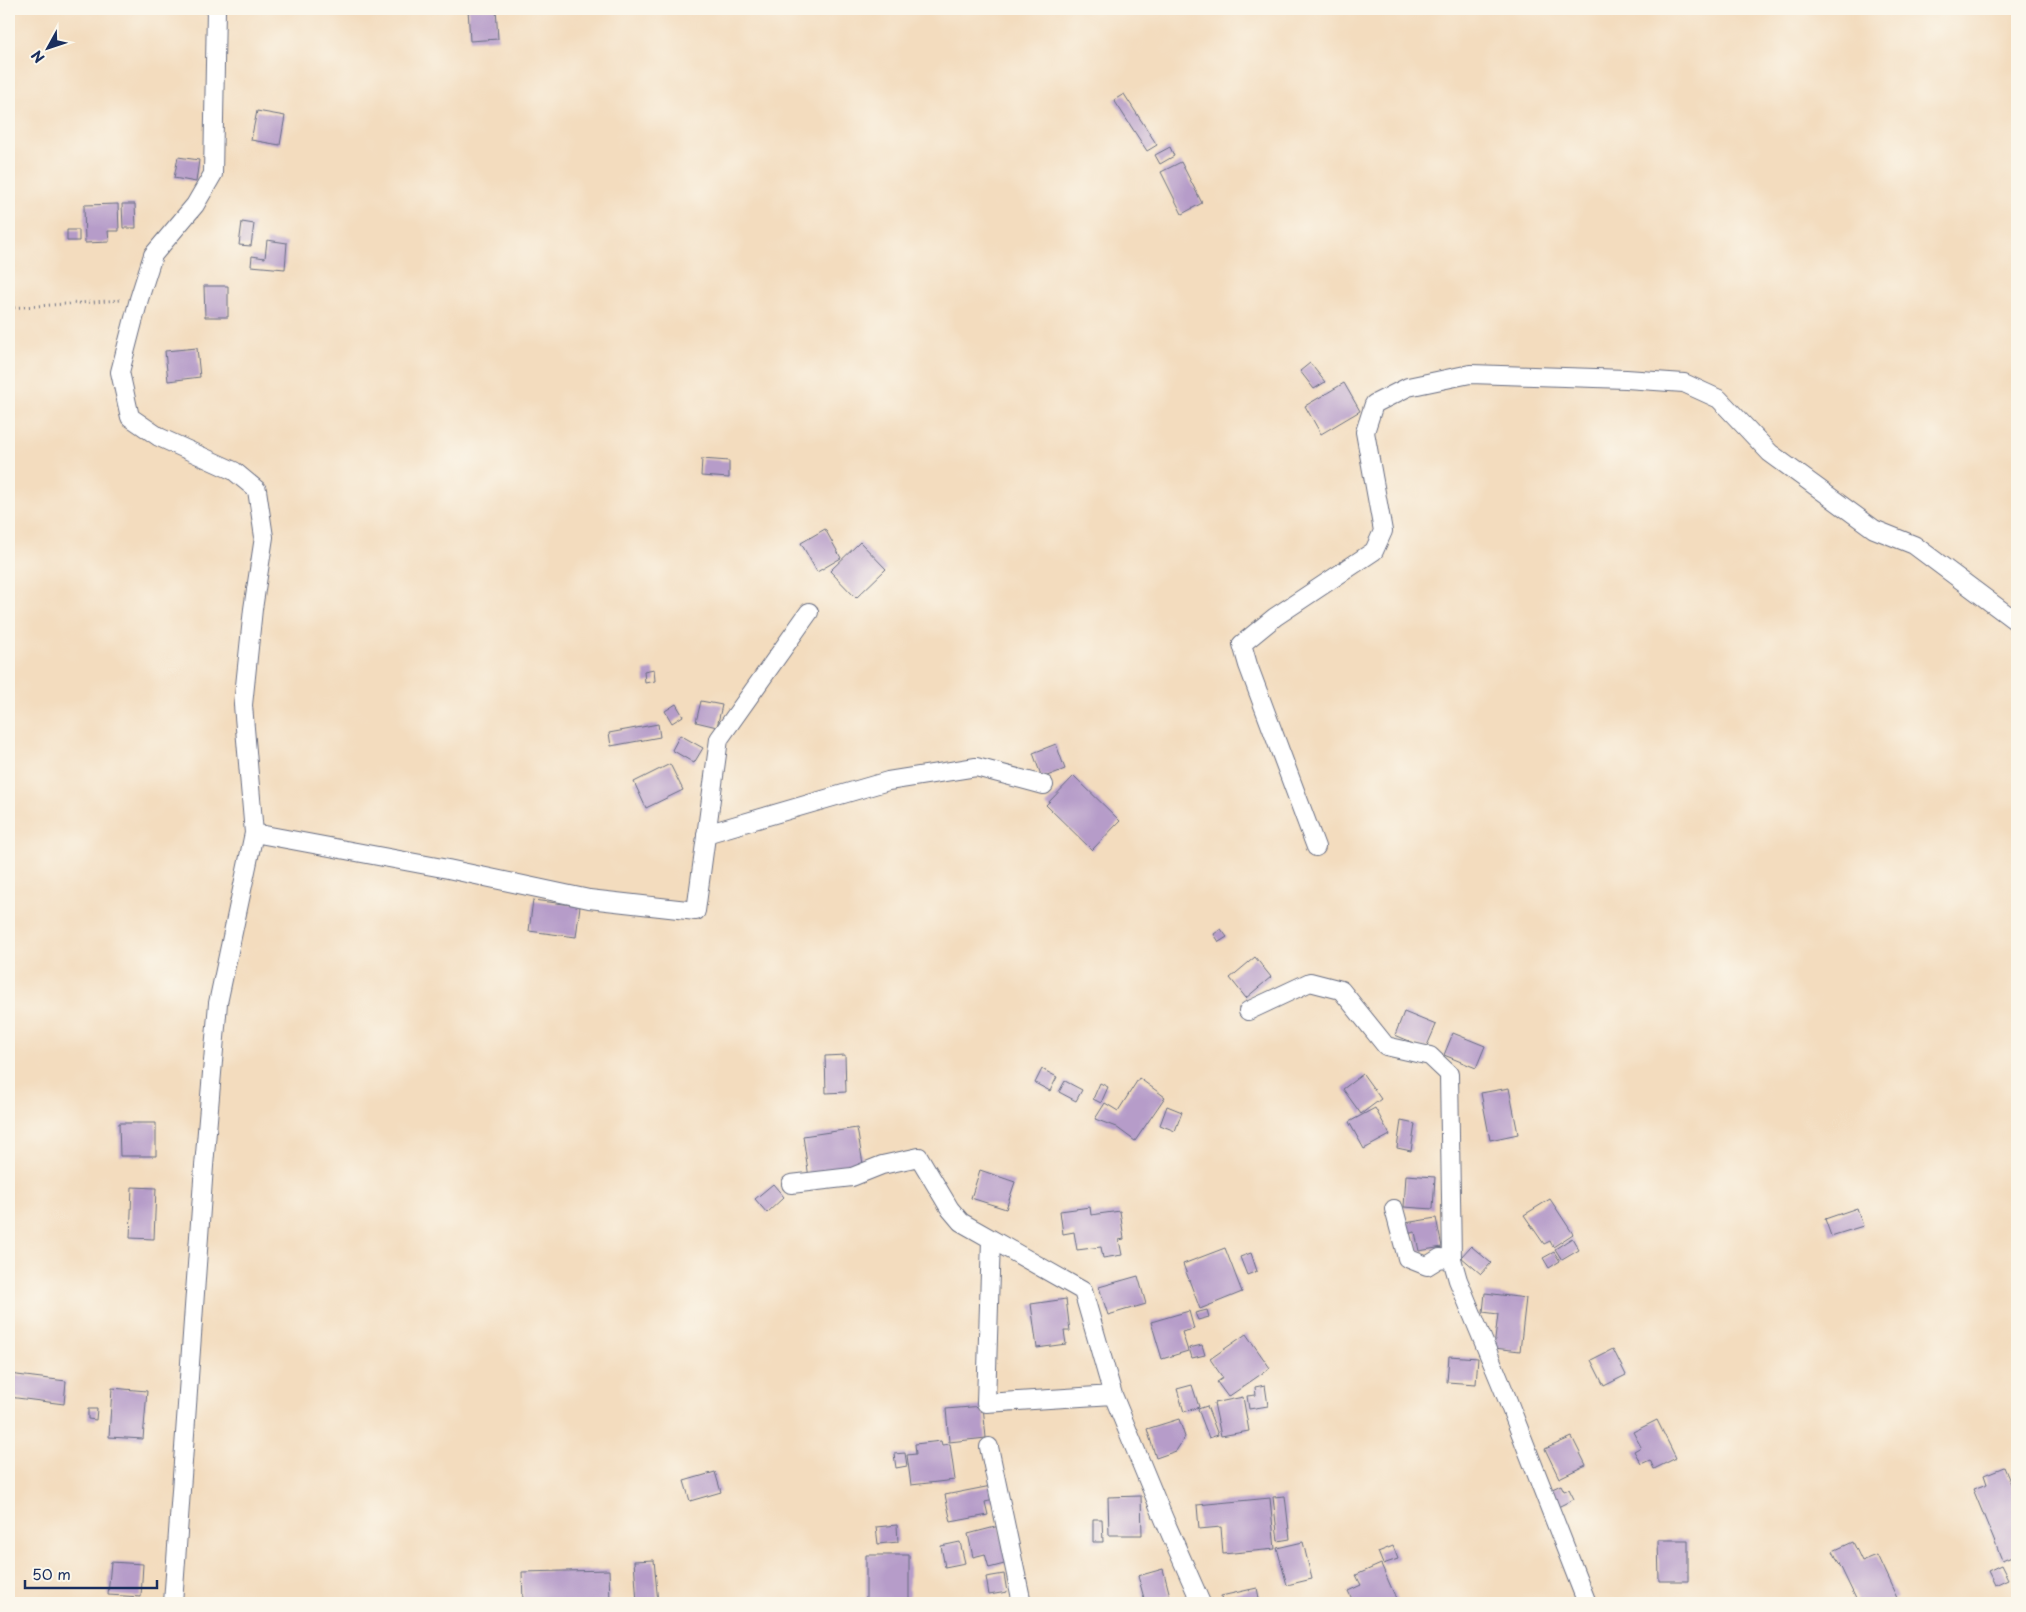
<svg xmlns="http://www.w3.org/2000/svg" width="2026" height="1612" viewBox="0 0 2026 1612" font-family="'Playpen Sans',sans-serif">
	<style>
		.building { fill: #b69cc9 }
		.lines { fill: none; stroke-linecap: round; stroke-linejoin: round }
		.minor-casing { stroke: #676c80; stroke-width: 20 }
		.path { stroke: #676c80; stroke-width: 3; stroke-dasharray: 1 4; stroke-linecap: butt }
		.minor { stroke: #fff; stroke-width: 18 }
	</style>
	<rect width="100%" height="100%" fill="#fbf7ec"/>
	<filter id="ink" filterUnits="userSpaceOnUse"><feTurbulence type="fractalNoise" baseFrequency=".02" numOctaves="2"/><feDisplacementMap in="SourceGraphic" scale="10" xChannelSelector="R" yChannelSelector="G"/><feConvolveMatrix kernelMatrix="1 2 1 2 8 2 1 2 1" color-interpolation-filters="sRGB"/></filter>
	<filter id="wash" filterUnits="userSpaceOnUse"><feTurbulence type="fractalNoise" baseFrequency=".0096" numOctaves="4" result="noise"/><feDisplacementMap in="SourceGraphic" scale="20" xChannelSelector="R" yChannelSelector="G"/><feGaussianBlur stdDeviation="1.12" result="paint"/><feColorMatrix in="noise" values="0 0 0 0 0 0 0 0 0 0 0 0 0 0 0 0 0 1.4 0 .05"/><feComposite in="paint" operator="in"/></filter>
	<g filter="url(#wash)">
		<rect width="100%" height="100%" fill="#f3dcbe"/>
		<g id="blocks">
			<path class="building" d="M468 9H496L498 39 470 41Z
				M1124 94 1157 145 1147 151 1114 100Z
				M257 111 285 116 280 145 251 140Z
				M1170 147 1174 156 1160 164 1155 155Z
				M178 157 199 160 196 182 174 178Z
				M1181 162 1202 203 1182 214 1161 172Z
				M118 204 119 231H108L109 242 85 243 84 205Z
				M122 204H135L136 228H123Z
				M242 222 254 224 251 246 239 245Z
				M67 230H79V241H67Z
				M267 240 287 243 285 269 251 266 252 256 265 258Z
				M204 286H228V317H205Z
				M197 348 200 377 168 381 165 351Z
				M1310 363 1325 382 1314 389 1300 371Z
				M1344 383 1360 411 1321 434 1305 406Z
				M702 459 729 461V478L701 476Z
				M825 529 841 558 817 572 801 543Z
				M860 542 886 569 856 598 830 571Z
				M654 669 655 681 645 683 644 671Z
				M701 701 722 705 717 727 696 722Z
				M676 704 683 716 672 723 665 711Z
				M658 724 660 737 611 746 609 733Z
				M680 735 703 748 694 763 672 750Z
				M1056 744 1065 769 1042 778 1033 753Z
				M670 764 683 790 646 808 634 782Z
				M1074 776 1120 821 1092 850 1046 805Z
				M533 900 580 906 576 937 529 931Z
				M1221 929 1227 937 1219 942 1214 934Z
				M1255 957 1271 977 1246 998 1230 978Z
				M1404 1012 1436 1025 1426 1048 1395 1035Z
				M1453 1033 1485 1046 1476 1068 1444 1055Z
				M845 1055 846 1092 826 1093 825 1056Z
				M1042 1069 1057 1077 1050 1091 1035 1083Z
				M1363 1074 1381 1099 1361 1114 1343 1089Z
				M1139 1078 1165 1097 1135 1141 1116 1127 1095 1119 1105 1103 1118 1111Z
				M1065 1081 1082 1090 1076 1101 1059 1092Z
				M1100 1083 1108 1087 1101 1103 1093 1099Z
				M1509 1088 1518 1134 1490 1140 1481 1093Z
				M1167 1106 1182 1112 1175 1131 1160 1125Z
				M1375 1108 1390 1135 1364 1149 1349 1122Z
				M1401 1121 1415 1124 1411 1151 1397 1148Z
				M119 1123H156V1156H120Z
				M857 1128 864 1170 809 1178 803 1136Z
				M980 1170 1015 1182 1006 1209 971 1198Z
				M1406 1175 1435 1177 1433 1209 1404 1207Z
				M773 1184 784 1197 767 1213 755 1199Z
				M132 1187 156 1188 154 1239 130 1238Z
				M1550 1199 1573 1234 1553 1247 1550 1241 1544 1244 1524 1215Z
				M1090 1207 1091 1215 1120 1211 1124 1239 1119 1240 1122 1255 1103 1258 1101 1247 1077 1250 1074 1232 1063 1234 1060 1211Z
				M1857 1208 1863 1226 1831 1236 1825 1219Z
				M1436 1218 1442 1247 1419 1251 1415 1232 1407 1234 1405 1223Z
				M1572 1238 1579 1250 1562 1260 1555 1249Z
				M1471 1246 1491 1263 1481 1274 1461 1257Z
				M1225 1248 1242 1292 1200 1309 1183 1264Z
				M1554 1252 1560 1261 1549 1268 1543 1258Z
				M1251 1253 1257 1271 1247 1275 1240 1257Z
				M1138 1276 1146 1304 1108 1315 1099 1287Z
				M1485 1293 1526 1298 1520 1351 1494 1348 1498 1314 1483 1312Z
				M1066 1299 1070 1331H1064L1066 1344 1037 1348 1031 1304Z
				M1207 1310 1209 1317 1198 1320 1195 1313Z
				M1189 1311 1194 1329 1182 1332 1188 1351 1162 1359 1151 1322Z
				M1246 1334 1270 1368 1228 1397 1217 1382 1223 1378 1210 1359Z
				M1202 1345 1205 1355 1192 1358 1189 1348Z
				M1613 1349 1626 1375 1604 1386 1591 1360Z
				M1449 1356 1478 1358 1476 1384 1447 1382Z
				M9 1374 66 1381 64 1404 9 1397Z
				M1192 1385 1199 1407 1184 1412 1177 1389Z
				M1265 1385 1268 1406 1249 1409 1247 1396 1256 1395 1255 1387Z
				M112 1388 147 1391 143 1439 109 1437Z
				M1243 1397 1249 1431 1221 1436 1214 1403Z
				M983 1406 986 1438 949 1442 946 1409Z
				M1207 1406 1218 1435 1209 1438 1198 1409Z
				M88 1409H97L96 1420 88 1419Z
				M1179 1419 1185 1437 1176 1451 1156 1458 1147 1429Z
				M1657 1420 1676 1458 1654 1469 1650 1460 1641 1464 1634 1451 1641 1447 1633 1432Z
				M1572 1437 1586 1465 1559 1478 1545 1449Z
				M941 1441 942 1445 950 1444 955 1480 911 1485 907 1455 916 1454 915 1444Z
				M905 1453 907 1466 896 1468 894 1454Z
				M2004 1467 2014 1491 2017 1489V1554L2002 1560 1973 1489 1987 1484 1984 1475Z
				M715 1472 721 1492 690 1501 684 1481Z
				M1561 1485 1564 1491 1569 1489 1574 1499 1558 1507 1550 1490Z
				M991 1486 994 1500 985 1502 988 1515 951 1522 945 1495Z
				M1141 1496 1142 1535H1109L1108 1497Z
				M1285 1496 1290 1539 1278 1541 1273 1497Z
				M1270 1498 1275 1549 1223 1554 1221 1527 1199 1529 1197 1505Z
				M1093 1519H1102L1103 1542H1093Z
				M897 1525 898 1542 878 1544 876 1527Z
				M999 1526 1008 1563 989 1568 985 1554 973 1557 968 1534Z
				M1658 1540H1688V1581H1659Z
				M960 1542 965 1563 945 1567 941 1546Z
				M1303 1542 1312 1579 1287 1585 1277 1548Z
				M1853 1542 1862 1561 1877 1555 1897 1598 1885 1603H1858L1833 1551Z
				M1393 1546 1398 1559 1383 1564 1378 1552Z
				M866 1555H909V1603H866Z
				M654 1560 658 1603H637L634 1561Z
				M111 1562 143 1564 141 1597 108 1595Z
				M1381 1564 1398 1603H1354L1348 1591 1361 1585 1356 1575Z
				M2001 1565 2008 1579 1995 1585 1988 1571Z
				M1163 1569 1170 1596 1145 1602 1138 1576Z
				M609 1570 610 1603H523L522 1572Z
				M1004 1574 1007 1592 989 1595 986 1577Z
				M1257 1588 1260 1603H1222L1221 1596Z"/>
		</g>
	</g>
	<g filter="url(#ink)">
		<use href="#blocks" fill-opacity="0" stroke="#676c80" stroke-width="1"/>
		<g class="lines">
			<defs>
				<path id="minor" d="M254 833 448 869 589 899 696 911 719 739 809 612
					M706 834 888 781 976 767 1044 785
					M1316 847 1248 665 1242 644 1275 617 1374 551 1383 531 1365 432 1374 404 1408 387 1470 374 1626 379 1684 383 1719 399 1770 453 1874 529 1914 545 2017 622
					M1248 1011 1310 982 1341 990 1386 1046 1430 1056 1449 1074 1452 1259
					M791 1184 852 1177 882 1165 919 1157 950 1209 961 1222 1083 1291 1113 1395 1164 1519 1201 1603
					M1394 1209 1407 1258 1427 1266 1440 1258 1452 1259 1458 1280 1506 1396 1587 1603
					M991 1239 986 1403 1113 1395
					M989 1447 1022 1603
					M173 1603 204 1166 218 1003 254 833 243 705 253 609 264 537 257 490 234 471 159 437 130 417 120 372 139 299 153 255 195 205 213 174 216 9"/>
			</defs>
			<use href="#minor" class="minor-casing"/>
			<path class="path" d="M9 308 121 300"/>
			<use href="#minor" class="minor"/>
		</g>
	</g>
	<rect width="2026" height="1612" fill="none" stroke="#fbf7ec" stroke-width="30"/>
	<g transform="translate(48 48) rotate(230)" stroke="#fbf7ec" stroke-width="4" paint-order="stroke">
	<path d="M0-4L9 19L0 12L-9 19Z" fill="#1b2f5e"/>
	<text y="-8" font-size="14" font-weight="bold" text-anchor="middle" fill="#1b2f5e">N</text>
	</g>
	<path d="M25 1580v8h132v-8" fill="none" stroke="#1b2f5e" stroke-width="2.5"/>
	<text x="32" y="1580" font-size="15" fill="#1b2f5e" stroke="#fbf7ec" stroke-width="4" paint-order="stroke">50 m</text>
</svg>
